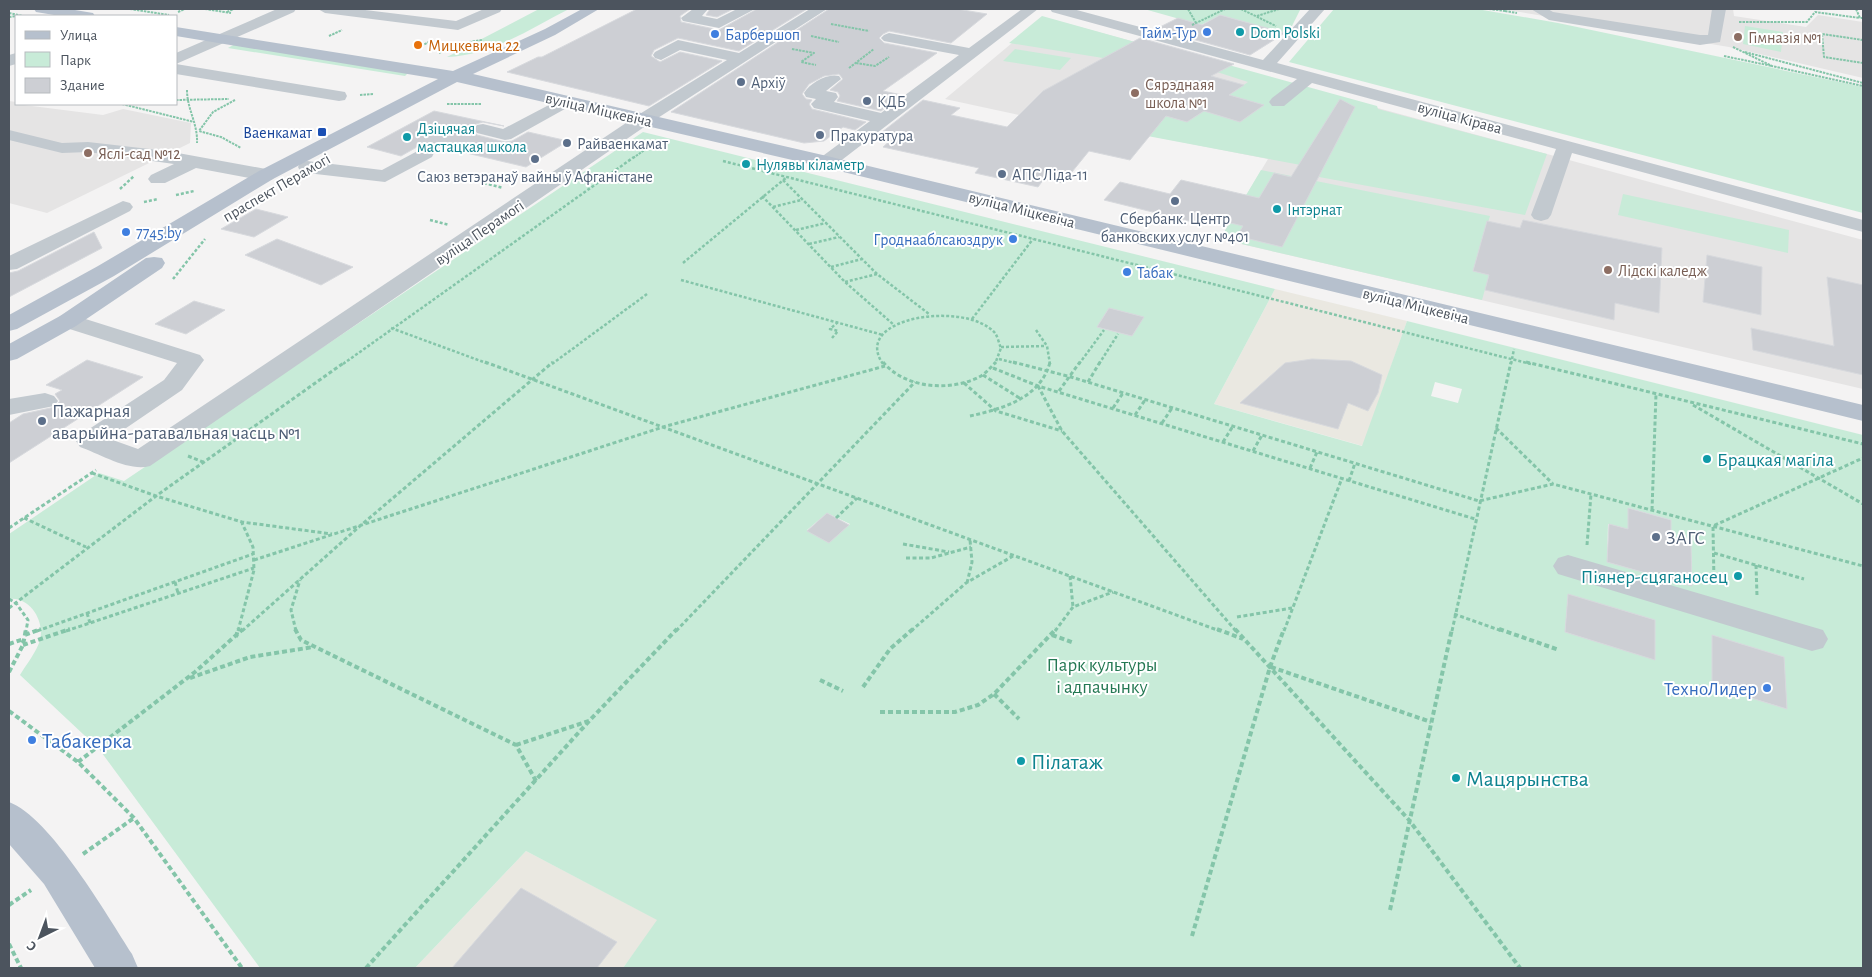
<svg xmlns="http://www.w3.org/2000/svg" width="1872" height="977" viewBox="0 0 1872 977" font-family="'Alegreya Sans',sans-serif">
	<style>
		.commercial { fill: #eae8e1 }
		.education { fill: #e5e4e4 }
		.green { fill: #c8ebd8; fill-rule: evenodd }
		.building { fill: #cdcfd4; stroke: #d7d9dd }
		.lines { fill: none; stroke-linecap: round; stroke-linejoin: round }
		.path-far3 { stroke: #84c5a9; stroke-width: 2; stroke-dasharray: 2.5 1; stroke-linecap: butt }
		.path-far2 { stroke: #84c5a9; stroke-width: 2.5; stroke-dasharray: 3 2; stroke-linecap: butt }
		.path-far1 { stroke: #84c5a9; stroke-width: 3; stroke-dasharray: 4 2.5; stroke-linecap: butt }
		.path { stroke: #84c5a9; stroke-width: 4; stroke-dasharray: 5 3; stroke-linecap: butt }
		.minor { fill: #c2c9cf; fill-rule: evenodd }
		.major { fill: #b6c0cd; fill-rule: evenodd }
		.shop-dot { fill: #3f7fe0; stroke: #fff; stroke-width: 2 }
		.culture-dot { fill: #0f9aa8; stroke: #fff; stroke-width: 2 }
		.education-dot { fill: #8d6e63; stroke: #fff; stroke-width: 2 }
		.food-dot { fill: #e8710a; stroke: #fff; stroke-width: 2 }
		.service-dot { fill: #5c6f8a; stroke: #fff; stroke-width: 2 }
		.transit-dot { fill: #1a4fb4; stroke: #fff; stroke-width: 2 }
		.labels { text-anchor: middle; stroke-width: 4; stroke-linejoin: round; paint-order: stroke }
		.far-shop-label { font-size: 16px; fill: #366cbe; stroke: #fff; text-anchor: start }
		.far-culture-label { font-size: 16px; fill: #0d838f; stroke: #fff; text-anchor: start }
		.far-education-label { font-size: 16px; fill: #785e54; stroke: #fff; text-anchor: start }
		.far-food-label { font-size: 16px; fill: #c56008; stroke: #fff; text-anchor: start }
		.far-service-label { font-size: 16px; fill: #4e5e75; stroke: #fff; text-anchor: start }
		.far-street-label { font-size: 16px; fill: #4c545e; stroke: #fff }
		.far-transit-label { font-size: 16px; fill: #164399; stroke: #fff; text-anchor: end }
		.service-label { font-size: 19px; fill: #4e5e75; stroke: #fff; text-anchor: start }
		.culture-label { font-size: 19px; fill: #0d838f; stroke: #fff; text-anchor: start }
		.park-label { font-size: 19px; fill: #247853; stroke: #fff }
		.shop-label { font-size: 19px; fill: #366cbe; stroke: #fff; text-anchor: end }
		.near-shop-label { font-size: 22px; fill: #366cbe; stroke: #fff; text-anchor: start }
		.near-culture-label { font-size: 22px; fill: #0d838f; stroke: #fff; text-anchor: start }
	</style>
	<rect width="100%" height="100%" fill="#f4f3f3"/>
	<path class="commercial" d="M1275 289 1407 321 1363 446 1214 404Z
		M526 851 658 920 623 968H415Z"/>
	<path class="education" d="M1502 9H1733L1734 16 1806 27 1818 15 1863 22V78L1729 47Z
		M1043 17 1863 240V389L1220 239 1268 159 1023 111 1019 115 945 99Z
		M9 101 16 102V104L103 115 123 109 191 123 190 143 47 213 9 203Z"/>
	<path class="green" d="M539 9H569C531 28 491 56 447 57Z
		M1144 9H1295L1300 10 1288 34 1220 15 1201 25Z
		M1334 9H1477L1558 23 1863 87V213L1289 62Z
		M1042 16 1135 42 1103 58 1009 43Z
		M1745 26 1783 32 1781 52 1743 44Z
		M235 44 409 72 405 76 228 48Z
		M1015 49 1071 58 1060 70 1003 61Z
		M1225 64 1377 106 1378 109 1547 154 1525 215 1319 177 1322 169 1121 131 1135 106 1187 122 1204 111 1240 122 1264 105 1229 95 1248 82 1214 71Z
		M643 132 1275 289 1214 404 1362 446 1407 321 1863 435V968H623L657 920 526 851 415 968H260L99 749 20 675C26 665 37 651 40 640 45 620 29 596 9 599V534L99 473 124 481ZM1109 308 1143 317 1132 336 1097 327ZM1435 382 1462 389 1458 403 1431 396ZM1629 508 1671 520V540L1691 545 1692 586 1607 562 1608 524 1628 529ZM827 513 850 524 829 543 807 530ZM1568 595 1655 620V659L1565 632ZM1783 657 1787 709 1713 686Z
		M1261 170 1490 216 1473 271 1489 275 1482 300 1220 239Z
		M1623 194 1789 230 1788 253 1618 215Z"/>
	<path class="building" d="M637 9H690L680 16 681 22 719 30 757 9H807L739 51 678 38 654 50 651 56 660 62 680 52 722 61 649 106 507 72 538 57H542Z
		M710 9H733L717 17 706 15Z
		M829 9H957L987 14 951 43 889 31 883 34 879 38 884 43 937 53 883 91 902 95 881 111 837 101 840 96 838 92 830 90 843 79 839 74 824 76 809 84 802 94 806 99 812 100 809 104 812 109 866 122 855 130 843 127 824 141 804 143 671 112Z
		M1220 15 1285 33 1250 55 1156 29 1178 18 1202 25Z
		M1140 38 1234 64 1211 76 1244 85 1229 95 1264 105 1240 122 1204 111 1187 122 1166 116 1130 160 1089 151 1063 183 1044 179 1038 187 975 173 979 168 883 147 892 139 877 136 923 100 960 108 951 115 1007 127 1043 91Z
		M1340 99 1355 107 1282 247 1237 236 1243 226 1202 216 1197 223 1104 200 1120 182 1170 194 1181 180 1259 198 1274 173 1291 177Z
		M434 111 504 126 483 122 476 124 472 129 477 135 505 142 512 141 528 132 568 141 526 167 424 143 401 156 367 147Z
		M256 209 288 217 254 237 221 229Z
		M1523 220 1662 248 1659 313 1615 303 1614 320 1485 290 1489 275 1473 271 1487 221 1520 228Z
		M94 232 102 248 9 297V273L18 271Z
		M277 239 353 267 321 285 245 255Z
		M1707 255 1762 267 1761 315 1703 302Z
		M1827 277 1863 285V375L1753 350 1751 328 1834 346Z
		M194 301 225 310 186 334 155 324Z
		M1109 308 1144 317 1132 336 1097 327Z
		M1312 359 1351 361 1382 375 1378 393 1368 411 1348 403 1338 429 1240 403 1285 363Z
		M87 360 143 377 9 463V423L23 414 55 407 60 401 55 394 62 390 46 385Z
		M1628 508 1671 520V540L1691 545 1692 586 1607 562 1609 524 1628 529Z
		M827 513 849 525 829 543 807 531Z
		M1568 594 1655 620V660L1565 632Z
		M1712 635 1784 657 1787 709 1712 686Z
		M521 888 617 942 597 968H452Z"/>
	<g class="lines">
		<path class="path-far3" d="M130 9 169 15
			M205 9 231 13
			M1188 9 1196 23
			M1241 9 1276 26
			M1489 9 1506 11
			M1856 9 1860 18H1863
			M1505 11 1517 13
			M178 12 185 9
			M227 12 234 9
			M9 13 23 16
			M1257 16 1279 9
			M9 17 16 16
			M1739 22H1807L1815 12 1860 18
			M831 24 869 31
			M1192 25 1225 9
			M329 36 342 30
			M811 36 839 42
			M1863 40 1822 34 1824 57 1863 63
			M469 42 482 40
			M1733 47 1772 66 1863 86
			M415 49 429 42
			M792 49 814 53 801 62 816 65
			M1745 52 1863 83
			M439 53 455 45
			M1724 56 1772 66
			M856 63 875 66 889 57
			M849 68 874 49
			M187 90C187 109 198 124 197 143
			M360 95 374 94
			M176 100 229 99
			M235 100 213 112 199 131 221 137 241 148
			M122 104 194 122
			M447 104H481
			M633 158 646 149"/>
		<path class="path-far2" d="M723 161 1531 364
			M783 180 877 274 929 314
			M484 183 503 188
			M120 189 134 176
			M176 195 194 191
			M762 196 845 282 894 325
			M144 202 158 199
			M773 207 801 200
			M430 220 449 225
			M796 230 826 223
			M809 244 839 237
			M683 263 787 177
			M831 267 862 259
			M173 279 205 239
			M681 280 883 335
			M845 282 877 274
			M972 319 1033 239
			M391 328 489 364
			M1036 330 1047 346 1050 364
			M832 338 838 331 830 329 838 322
			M1001 347 1046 346
			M999 359 1018 364
			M343 364 634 157
			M552 364 647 294
			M883 364C850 317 966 300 995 333 998 337 999 344 1001 348L995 364
			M1079 364 1104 330
			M1099 364 1118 334
			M1511 364 1514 349"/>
		<path class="path-far1" d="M485 362 1220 631
			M883 362C905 389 952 392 981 376 987 372 991 367 996 362
			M1013 362 1071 377 1479 501 1553 484 1863 566
			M1526 362 1863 444
			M993 368 1038 386 1475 519
			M983 375 1021 399
			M1088 382 1100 362
			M964 383 996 411 1062 431
			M1038 386 1062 431 1236 631
			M1059 391 1080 362
			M1693 405 1863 504
			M1113 408 1123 393
			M1135 415 1145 400
			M970 416C1002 409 1041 398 1050 362
			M1162 423 1172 408
			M1496 428 1552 483
			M1223 442 1233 426
			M1253 451 1262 435
			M188 456 203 462
			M1310 468 1317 452
			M92 473 156 496 242 522 332 534
			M1349 481 1355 463
			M1652 510 1656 394
			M24 518 86 547
			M836 518 857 498
			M9 528 96 470
			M903 544 949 552
			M1587 545 1591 494
			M1714 553 1804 579
			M906 558H931L971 547
			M254 560 663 427 885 366
			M1756 565 1757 596
			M1070 576 1073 607
			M175 582 178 593
			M967 583 972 562 970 540
			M1714 583 1713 526 1863 458
			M9 599 16 603 28 620 26 631
			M9 608 156 496 345 362
			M87 613 90 623
			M1454 614 1502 631
			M1237 617 1292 608
			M37 631 253 554
			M66 631 254 568
			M238 631 254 570 253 547 242 523
			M242 631 360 526 553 362
			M296 631 291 610 300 580
			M676 631 915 382
			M911 631 966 583 1013 556
			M1055 631 1073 607 1113 592
			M1284 631 1342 478
			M1452 631 1511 362"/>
		<path class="path" d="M295 629 301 640 516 745 536 781
			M1217 629 1243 639
			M1235 629 1409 820 1520 968
			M1499 629 1559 650
			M25 635 41 629
			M1052 635 1074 643
			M236 637 238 629
			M9 644 24 639
			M23 645 70 629
			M1271 667 1431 722
			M9 672 23 645 26 629
			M190 678 250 657 313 647
			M820 680 843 691
			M863 687 890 649 913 629
			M994 694 1019 719
			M9 711 78 762 134 818 242 968
			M880 712H955L978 705 994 694 1056 629
			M516 745 589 721
			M78 762 195 672 243 629
			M83 854 134 818
			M9 905 31 890
			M1390 910 1452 629
			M1192 936 1270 667 1284 629
			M9 944 21 968
			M366 968 590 720 677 629"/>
		<path class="minor" d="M277 9H296L294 12 176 64V53Z
			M318 9H357L456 21 484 9H502L500 12 458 30 325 13Z
			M693 9H708L702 16 717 19 737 9H755L719 28 683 21 681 18Z
			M810 9H827L650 123 150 466C129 472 100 454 80 447L76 441 80 435 164 380 177 363 60 326 57 321 60 316 68 314 76 316 200 355 204 360 182 390 110 439 138 449 638 115 727 60 680 50 661 60 655 58 653 55 655 52 678 40 739 53Z
			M1022 9H1038L834 166H820L818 162 820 158 870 121 814 108 811 104 816 99 806 97 804 93C810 83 827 73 839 76L841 79 826 91 836 93 838 97 834 102 881 113 959 55 884 41 881 38 884 35 889 33 969 48Z
			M1050 9H1073L1263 60 1310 9H1325L1277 63 1863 220V232L1572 153 1551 215 1548 219 1541 221 1534 219 1531 215 1556 149 1312 83 1284 106H1272L1269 102 1272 98 1297 79 1052 12Z
			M1531 9H1548L1553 12 1700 35H1708L1712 9H1726L1720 42 1700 45 1549 20Z
			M16 53V64L9 66V55Z
			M176 64 339 91 345 92 347 96 345 100 339 101 176 74Z
			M566 96 572 97 574 101 572 105 511 139 505 140 477 133 474 129 477 125 483 124 503 129Z
			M9 130 62 143 88 142 167 151 266 169 273 171 275 175 273 179 266 181 196 168 165 183H151L148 179 151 175 174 164 88 152 62 153 9 140Z
			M425 147 432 149 434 153 432 157 385 182 307 173 300 171 298 167 300 163 307 161 382 170Z
			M123 201 130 203 133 207 130 211 17 269 9 270V256Z
			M45 393 54 396 58 401 54 406 9 415V399Z
			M1568 555 1823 630 1828 639 1823 648 1812 651 1558 574 1553 566 1558 558Z"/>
		<path class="major" d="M34 9H69L93 13 95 16H60L36 12Z
			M582 9H599L555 35 473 74 827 156 1863 405V421L827 168 457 82 273 179 114 276 17 329 9 331V315L98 266 259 171 438 79 176 36V27L453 71 545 29Z
			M154 257 162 258 165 263 162 268 76 326 17 359 9 361V344L60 316 146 258Z
			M9 802C50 817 107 915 132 954L138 968H95L44 884 9 844Z"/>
	</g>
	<g class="shop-dot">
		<circle cx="1207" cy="32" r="5"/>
		<circle cx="715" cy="34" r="5"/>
		<circle cx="126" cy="232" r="5"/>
		<circle cx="1013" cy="239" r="5"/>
		<circle cx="1127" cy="272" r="5"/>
		<circle cx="1767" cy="688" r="5"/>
		<circle cx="32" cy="740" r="5"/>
	</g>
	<g class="culture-dot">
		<circle cx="1240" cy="32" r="5"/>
		<circle cx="407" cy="137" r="5"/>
		<circle cx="746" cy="164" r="5"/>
		<circle cx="1277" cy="209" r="5"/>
		<circle cx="1707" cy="459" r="5"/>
		<circle cx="1738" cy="576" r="5"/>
		<circle cx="1021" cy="761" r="5"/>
		<circle cx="1456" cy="778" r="5"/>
	</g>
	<g class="education-dot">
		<circle cx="1738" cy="37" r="5"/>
		<circle cx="1135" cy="93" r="5"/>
		<circle cx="88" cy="153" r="5"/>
		<circle cx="1608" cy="270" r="5"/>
	</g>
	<circle class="food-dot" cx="418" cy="45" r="5"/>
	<g class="service-dot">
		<circle cx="741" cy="82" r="5"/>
		<circle cx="867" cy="101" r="5"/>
		<circle cx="820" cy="135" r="5"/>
		<circle cx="567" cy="143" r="5"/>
		<circle cx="535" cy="159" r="5"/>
		<circle cx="1002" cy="174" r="5"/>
		<circle cx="1175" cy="201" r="5"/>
		<circle cx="42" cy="421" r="5"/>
		<circle cx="1656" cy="537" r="5"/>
	</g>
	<rect class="transit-dot" x="317" y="127" width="10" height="10" rx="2.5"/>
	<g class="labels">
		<g class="far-shop-label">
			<text x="1197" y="38" text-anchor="end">Тайм-Тур</text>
			<text x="725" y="40">Барбершоп</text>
			<text x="136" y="238">7745.by</text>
			<text x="1003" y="245" text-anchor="end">Гроднааблсаюздрук</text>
			<text x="1137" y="278">Табак</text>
		</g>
		<g class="far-culture-label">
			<text x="1250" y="38">Dom Polski</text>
			<text x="417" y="134">Дзіцячая<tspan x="417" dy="18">мастацкая школа</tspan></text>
			<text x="756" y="170">Нулявы кіламетр</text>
			<text x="1287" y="215">Інтэрнат</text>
		</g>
		<g class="far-education-label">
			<text x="1748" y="43">Гімназія №1</text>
			<text x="1145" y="90">Сярэднаяя<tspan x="1145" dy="18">школа №1</tspan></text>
			<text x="98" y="159">Яслі-сад №12</text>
			<text x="1618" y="276">Лідскі каледж</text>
		</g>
		<g class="far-food-label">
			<text x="428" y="51">Мицкевича 22</text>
		</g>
		<g class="far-service-label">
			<text x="751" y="88">Архіў</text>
			<text x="877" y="107">КДБ</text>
			<text x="830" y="141">Пракуратура</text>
			<text x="577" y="149">Райваенкамат</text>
			<text x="1012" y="180">АПС Ліда-11</text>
			<text x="535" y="182" text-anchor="middle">Саюз ветэранаў вайны ў Афганістане</text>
			<text x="1175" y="224" text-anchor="middle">Сбербанк. Центр<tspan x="1175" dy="18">банковских услуг №401</tspan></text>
		</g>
		<g class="far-street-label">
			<text transform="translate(599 109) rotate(13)" y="6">вуліца Міцкевіча</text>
			<text transform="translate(1460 117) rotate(15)" y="6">вуліца Кірава</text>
			<text transform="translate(276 187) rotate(-30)" y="6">праспект Перамогі</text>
			<text transform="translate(1022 209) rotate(14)" y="6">вуліца Міцкевіча</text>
			<text transform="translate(479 232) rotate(-34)" y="6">вуліца Перамогі</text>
			<text transform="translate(1416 305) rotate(14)" y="6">вуліца Міцкевіча</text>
		</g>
		<g class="far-transit-label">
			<text x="312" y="138">Ваенкамат</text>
		</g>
		<g class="service-label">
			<text x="52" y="417">Пажарная<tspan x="52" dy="22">аварыйна-ратавальная часць №1</tspan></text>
			<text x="1666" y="544">ЗАГС</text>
		</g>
		<g class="culture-label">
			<text x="1717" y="466">Брацкая магіла</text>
			<text x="1728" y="583" text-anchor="end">Піянер-сцяганосец</text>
		</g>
		<g class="park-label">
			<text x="1102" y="671">Парк культуры<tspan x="1102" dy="22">і адпачынку</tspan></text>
		</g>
		<g class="shop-label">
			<text x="1757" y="695">ТехноЛидер</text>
		</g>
		<g class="near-shop-label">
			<text x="42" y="748">Табакерка</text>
		</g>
		<g class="near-culture-label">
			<text x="1031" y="769">Пілатаж</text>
			<text x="1466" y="786">Мацярынства</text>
		</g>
	</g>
	<rect width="1872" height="977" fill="none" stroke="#4c545e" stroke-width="20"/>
	<rect x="15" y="15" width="162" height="90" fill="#ffffff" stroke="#b7bbbf"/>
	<rect x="25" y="31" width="25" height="8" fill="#b6c0cd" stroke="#b7bbbf"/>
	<text x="60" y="40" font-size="15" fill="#4c545e">Улица</text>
	<rect x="25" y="52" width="25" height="15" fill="#c8ebd8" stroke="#b7bbbf"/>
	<text x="60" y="65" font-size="15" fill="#4c545e">Парк</text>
	<rect x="25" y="78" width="25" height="15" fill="#cdcfd4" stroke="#b7bbbf"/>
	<text x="60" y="90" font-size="15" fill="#4c545e">Здание</text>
	<g transform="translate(40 937) rotate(222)" stroke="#ffffff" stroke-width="4" paint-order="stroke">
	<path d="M0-4L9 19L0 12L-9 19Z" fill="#4c545e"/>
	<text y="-8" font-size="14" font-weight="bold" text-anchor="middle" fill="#4c545e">С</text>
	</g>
</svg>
